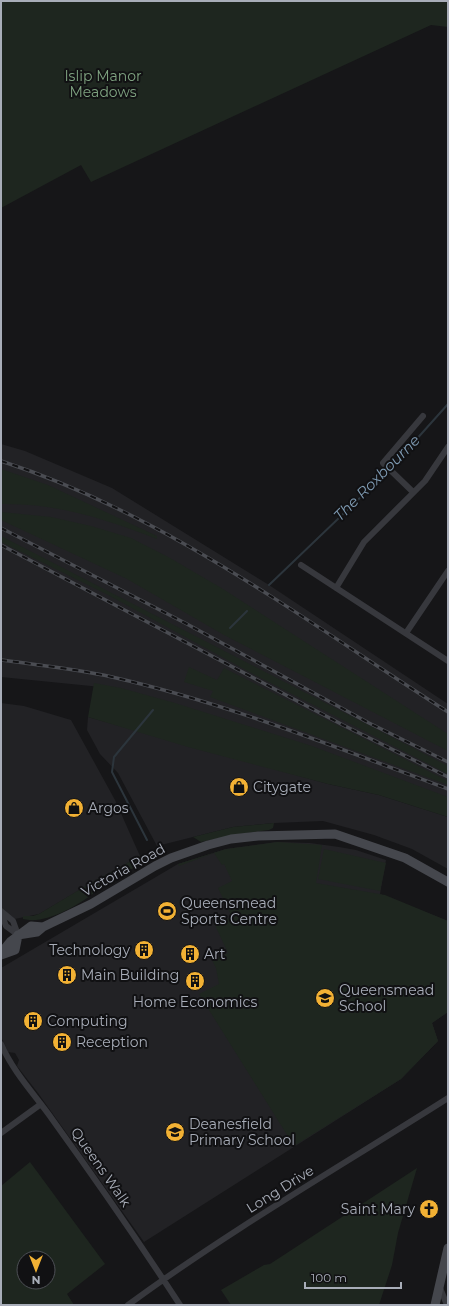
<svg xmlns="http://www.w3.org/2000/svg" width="449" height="1306" viewBox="0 0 449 1306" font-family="Montserrat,sans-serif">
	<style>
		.built { fill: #222225 }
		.green { fill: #1e261f; fill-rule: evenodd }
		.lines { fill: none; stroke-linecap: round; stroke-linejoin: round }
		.stream { stroke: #2c353c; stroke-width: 2 }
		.street { stroke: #37383d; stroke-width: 6 }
		.secondary { stroke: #45474d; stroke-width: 9 }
		.rail-casing { stroke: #4a4c52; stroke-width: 3.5 }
		.rail { stroke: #111113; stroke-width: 2; stroke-dasharray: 6; stroke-linecap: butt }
		.labels { text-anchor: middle; stroke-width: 4; stroke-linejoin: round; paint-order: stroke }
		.park-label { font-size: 14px; fill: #7fa381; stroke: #111113 }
		.poi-label { font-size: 14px; fill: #a8adb8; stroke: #111113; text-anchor: start }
		.street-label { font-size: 14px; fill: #a8adb8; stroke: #111113 }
		.water-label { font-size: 15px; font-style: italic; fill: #7f9bb3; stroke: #111113 }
	</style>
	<rect width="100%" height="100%" fill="#161618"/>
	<path class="built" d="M1 444 25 451 112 488 269 585 448 704V808L111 688 1 677Z
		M1 703 24 706 71 720 115 800 140 856 95 881 39 914 5 921 1 924Z
		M88 717 328 784 379 795 448 817V869L412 849 374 835 323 821 274 823 233 827 157 846 118 773 100 754 87 730Z
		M277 842 310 843 339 847 356 850 386 860 380 894 448 921V1012L432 1023 438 1041 401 1079 144 1242 38 1093 17 1066 19 1060 15 1053 8 1052 1 1037V968L178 864 226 849Z"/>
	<path class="green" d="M1 1H448V27L431 25 91 182 81 165 1 208Z
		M1 469 48 485 157 536V539C105 519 57 503 1 504Z
		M1 512 51 517 91 526 131 538 170 558 223 589 448 734V751L224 635 127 579 1 520Z
		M1 536 448 766V774L257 676 108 595 1 542Z
		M189 667 217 680 224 668 448 781V785L210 697 213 691 184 682Z
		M94 683 121 688 175 703 312 746 448 797V817L379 795 328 784 188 747 88 717Z
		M274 823 273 828 269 830 239 834 201 842 193 837 233 827Z
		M277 842 322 845 316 883 385 895 448 921V1012L432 1023 438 1041 401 1079 294 1146 199 994 219 984 216 968 212 960 228 953 215 925 232 917 218 888 232 881 224 864 222 865 214 853 179 866 178 864 226 849Z
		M324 849 386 863 380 891 318 879Z
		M140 856 143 861C134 870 124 871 113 877 106 881 101 888 94 893 77 906 45 925 23 919V916H33L39 914 94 881Z
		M30 1162 105 1264 67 1294 74 1305H78H1V1186ZM24 1258H48V1282H24Z
		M417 1168 398 1233 392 1265 379 1305H231L221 1290 264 1265 270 1264Z"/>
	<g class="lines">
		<path class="stream" d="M269 585 389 470 448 404
			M230 628 247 611
			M147 840 112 772 114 757 153 710"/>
		<path class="street" d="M413 492 383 463 423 416
			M301 565 448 661
			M336 588 364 542 425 481 448 447
			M406 633 448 571
			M1 911 13 921 18 935
			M1 913 6 926 17 934
			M1 1044C13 1072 35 1095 52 1119 96 1180 139 1242 180 1305
			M1 1133 41 1104
			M440 1288 447 1305
			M128 1305C230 1230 341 1166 448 1098"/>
		<path class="secondary" d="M18 935 37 932 43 927 91 904 155 866 171 858 208 845 231 839 258 836 335 834 405 858 448 882
			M1 953 11 941 31 926 43 927
			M1 955 15 950 18 935
			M435 1305 448 1248"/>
		<defs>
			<path id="rail" d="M1 461C165 514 305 621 448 712
				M1 528 185 623 369 723 448 762
				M1 545 343 725 448 777
				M1 660C38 665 76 669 112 677 227 703 337 748 448 789"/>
		</defs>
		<use href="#rail" class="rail-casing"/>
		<use href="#rail" class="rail"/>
	</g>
	<defs>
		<symbol id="shop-disc" viewBox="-11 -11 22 22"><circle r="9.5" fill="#f2b134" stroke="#111113"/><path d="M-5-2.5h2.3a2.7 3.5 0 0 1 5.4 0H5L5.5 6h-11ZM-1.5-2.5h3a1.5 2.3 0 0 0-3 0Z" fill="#111"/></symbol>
		<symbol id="stadium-disc" viewBox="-11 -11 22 22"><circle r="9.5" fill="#f2b134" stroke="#111113"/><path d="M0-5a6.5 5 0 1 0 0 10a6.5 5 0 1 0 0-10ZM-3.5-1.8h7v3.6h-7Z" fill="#111"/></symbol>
		<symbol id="building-disc" viewBox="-11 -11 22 22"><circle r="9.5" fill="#f2b134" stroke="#111113"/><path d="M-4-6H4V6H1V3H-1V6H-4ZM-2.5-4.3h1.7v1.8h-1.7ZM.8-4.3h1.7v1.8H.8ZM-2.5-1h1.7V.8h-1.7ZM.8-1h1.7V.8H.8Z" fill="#111"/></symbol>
		<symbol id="school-disc" viewBox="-11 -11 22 22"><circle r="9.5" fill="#f2b134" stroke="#111113"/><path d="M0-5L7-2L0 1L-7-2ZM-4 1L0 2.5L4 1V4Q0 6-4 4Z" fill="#111"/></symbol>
		<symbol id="church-disc" viewBox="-11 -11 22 22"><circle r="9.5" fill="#f2b134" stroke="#111113"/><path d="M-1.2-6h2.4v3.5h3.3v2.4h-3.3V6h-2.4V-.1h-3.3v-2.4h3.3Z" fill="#111"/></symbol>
	</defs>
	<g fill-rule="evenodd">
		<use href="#shop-disc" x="228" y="776" width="22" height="22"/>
		<use href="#shop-disc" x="63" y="797" width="22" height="22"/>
		<use href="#stadium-disc" x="156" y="900" width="22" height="22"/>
		<use href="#building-disc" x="133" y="939" width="22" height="22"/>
		<use href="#building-disc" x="179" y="943" width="22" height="22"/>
		<use href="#building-disc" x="56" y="964" width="22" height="22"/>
		<use href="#building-disc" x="184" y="970" width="22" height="22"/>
		<use href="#school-disc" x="314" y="987" width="22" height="22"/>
		<use href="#building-disc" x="22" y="1010" width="22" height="22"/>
		<use href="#building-disc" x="51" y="1031" width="22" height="22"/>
		<use href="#school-disc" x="164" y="1121" width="22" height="22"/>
		<use href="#church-disc" x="418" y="1198" width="22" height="22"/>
	</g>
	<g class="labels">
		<g class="park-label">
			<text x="103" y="81">Islip Manor<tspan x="103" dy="16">Meadows</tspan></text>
		</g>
		<g class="poi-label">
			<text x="253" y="792">Citygate</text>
			<text x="88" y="813">Argos</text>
			<text x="181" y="908">Queensmead<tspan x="181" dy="16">Sports Centre</tspan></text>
			<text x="130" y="955" text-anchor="end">Technology</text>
			<text x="204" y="959">Art</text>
			<text x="81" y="980">Main Building</text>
			<text x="339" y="995">Queensmead<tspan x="339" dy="16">School</tspan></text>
			<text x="195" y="1007" text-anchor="middle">Home Economics</text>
			<text x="47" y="1026">Computing</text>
			<text x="76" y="1047">Reception</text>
			<text x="189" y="1129">Deanesfield<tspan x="189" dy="16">Primary School</tspan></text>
			<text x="415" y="1214" text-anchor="end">Saint Mary</text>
		</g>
		<g class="street-label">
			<text transform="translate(123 870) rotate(-29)" y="5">Victoria Road</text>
			<text transform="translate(101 1167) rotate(55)" y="5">Queens Walk</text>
			<text transform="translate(280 1189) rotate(-32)" y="5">Long Drive</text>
		</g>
		<g class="water-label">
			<text transform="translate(377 478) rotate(-45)" y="5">The Roxbourne</text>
		</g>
	</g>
	<rect width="449" height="1306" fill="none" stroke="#a8adb8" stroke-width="4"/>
	<g transform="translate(36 1270) rotate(180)"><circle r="19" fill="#111113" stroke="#4d4f55"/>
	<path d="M0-3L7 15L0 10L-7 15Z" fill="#f2b134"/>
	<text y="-6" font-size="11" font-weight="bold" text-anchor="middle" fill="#a8adb8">N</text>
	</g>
	<path d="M305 1282v6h96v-6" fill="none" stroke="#a8adb8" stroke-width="2"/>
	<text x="311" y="1282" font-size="12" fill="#a8adb8" stroke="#111113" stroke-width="3" paint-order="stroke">100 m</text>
</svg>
